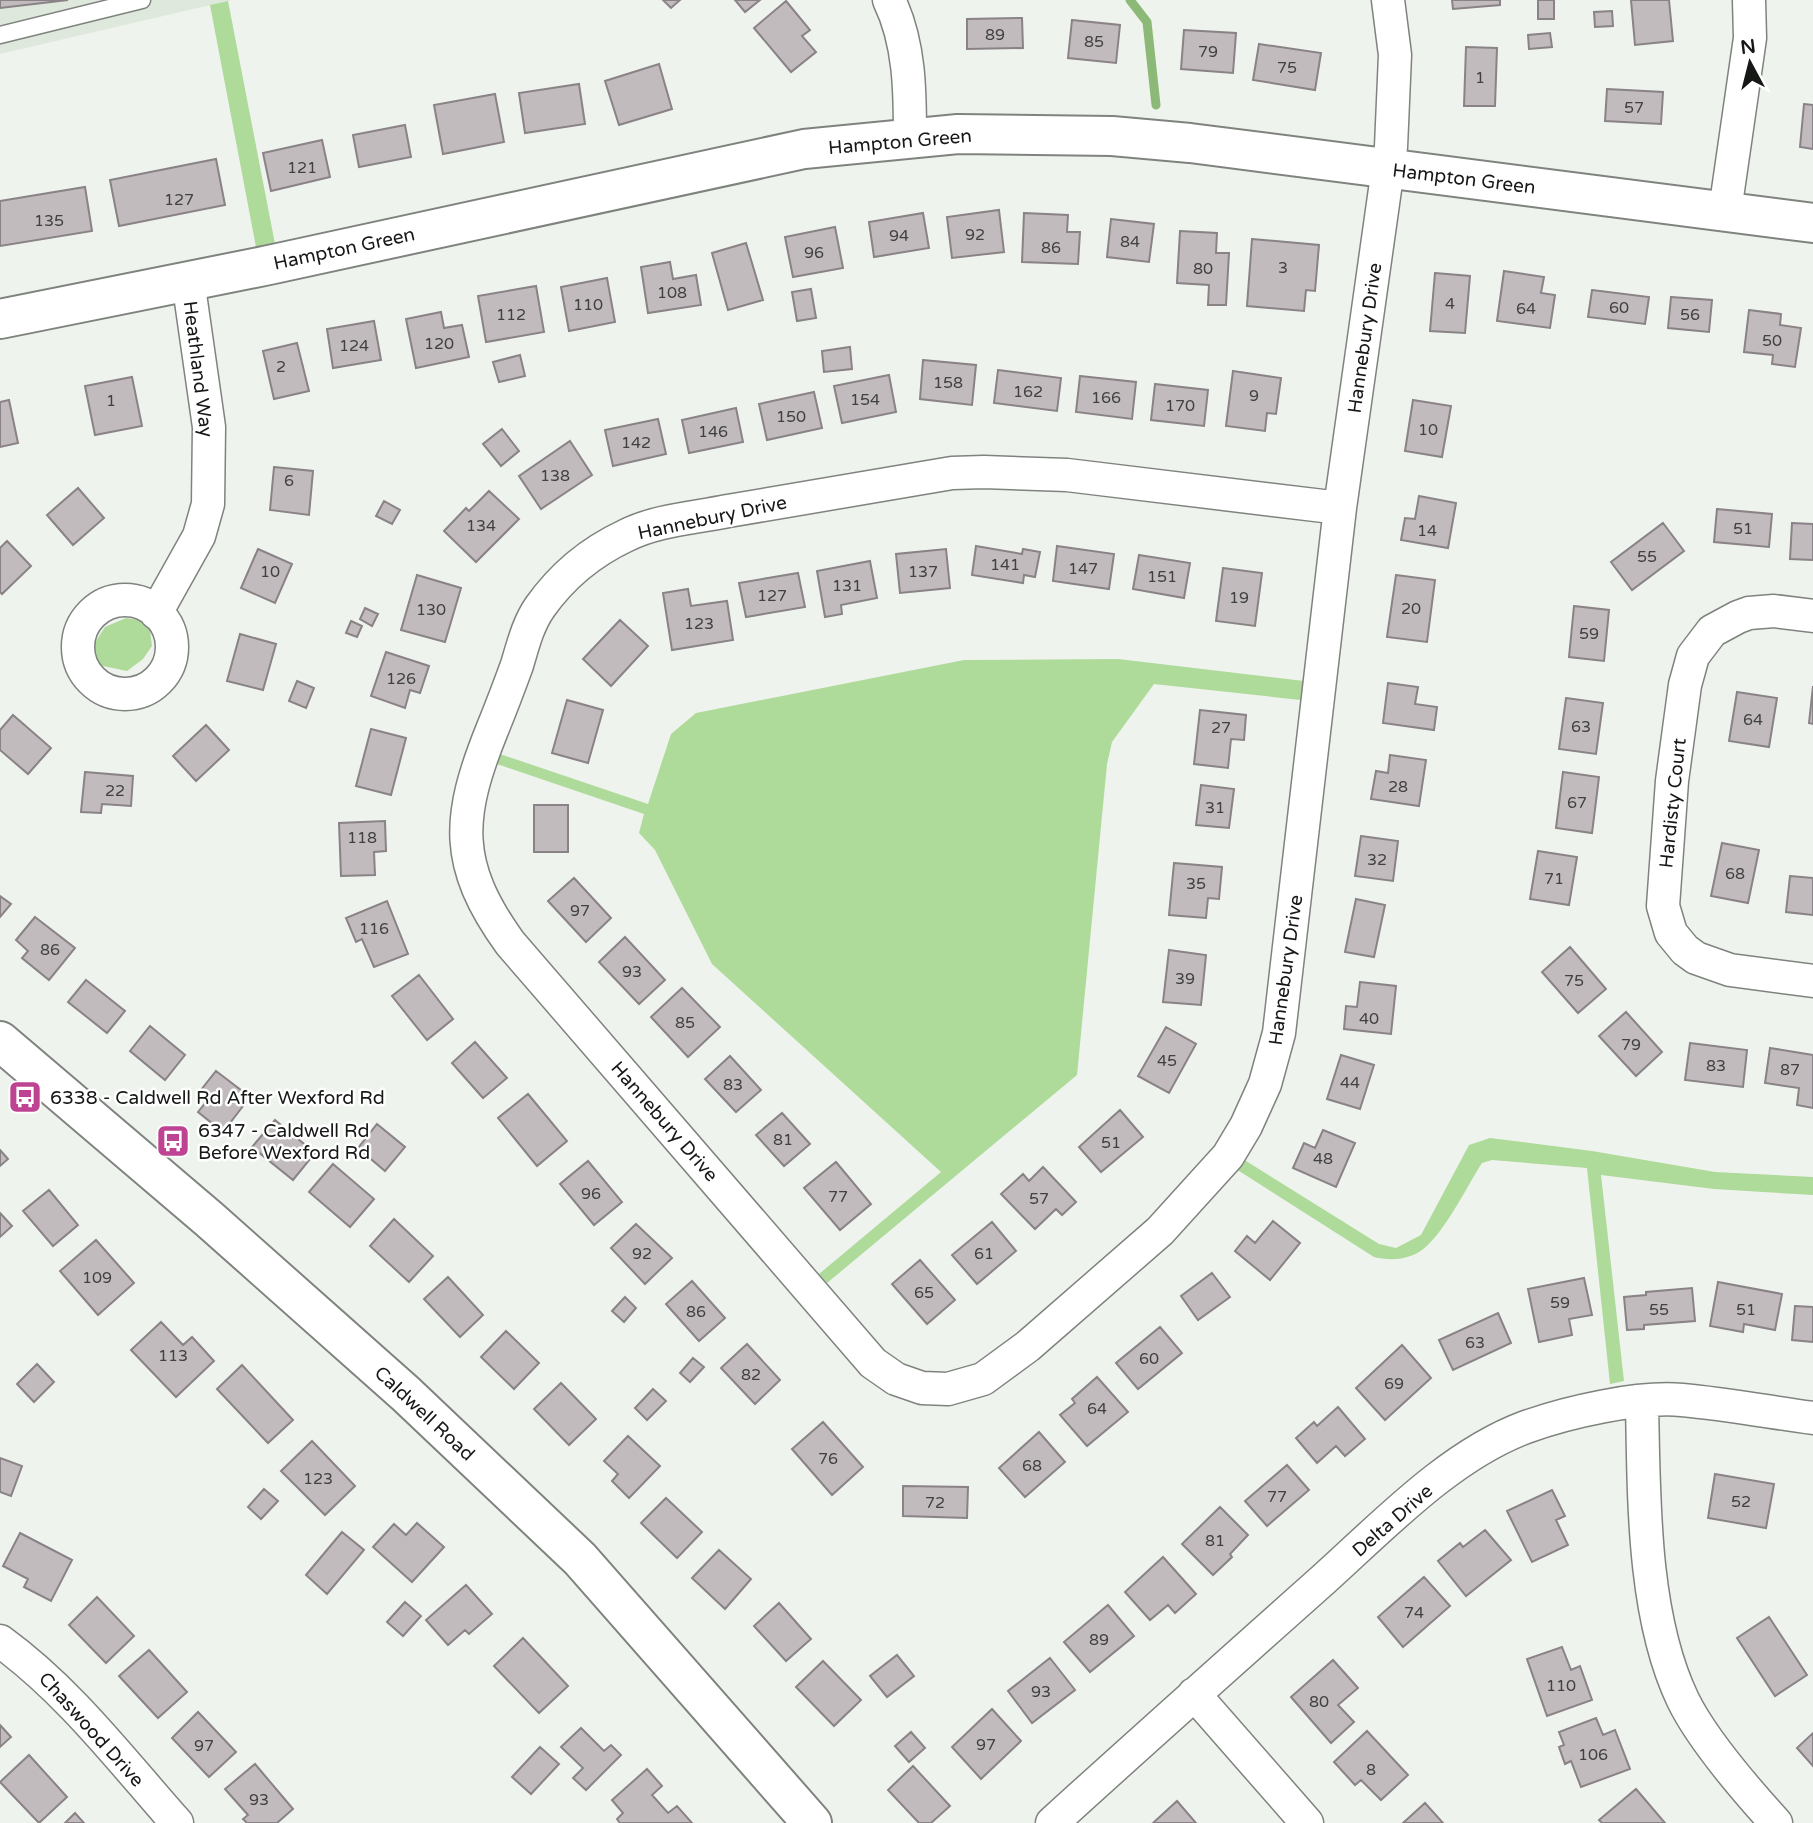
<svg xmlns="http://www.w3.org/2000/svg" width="1813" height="1823" viewBox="0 0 1813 1823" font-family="'Varela Round',sans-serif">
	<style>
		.built { fill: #dfe8dc }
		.green { fill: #aeda9a }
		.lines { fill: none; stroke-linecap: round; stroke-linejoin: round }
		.stream { stroke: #8cb977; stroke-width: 9 }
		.building { fill: #c1bbbe; stroke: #898286; stroke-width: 2 }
		.service-casing { stroke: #7f837e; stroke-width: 19 }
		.minor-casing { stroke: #7f837e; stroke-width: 35 }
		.tertiary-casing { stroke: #7f837e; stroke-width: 42 }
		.service { stroke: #fff; stroke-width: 16 }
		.minor { stroke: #fff; stroke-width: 32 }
		.tertiary { stroke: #fff; stroke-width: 38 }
		.labels { text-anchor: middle; stroke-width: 5; stroke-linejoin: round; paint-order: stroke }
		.number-label { font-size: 16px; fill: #414140 }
		.street-label { font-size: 19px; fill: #161816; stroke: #fefffe }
		.poi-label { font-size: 19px; fill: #161816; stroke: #fefffe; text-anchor: start }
	</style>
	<rect width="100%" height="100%" fill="#eff3ed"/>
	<path class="built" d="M0 0H232L0 54Z"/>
	<path class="green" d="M228 1 275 244 256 247 210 5Z
		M126 618 149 622 152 646 143 659 127 671 98 665 94 644 105 627Z
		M1118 659 1304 681 1301 700 1154 684 1112 742 1107 764 1077 1075 827 1283 819 1274 941 1172 712 964 655 850 639 833 644 814 497 764 500 754 648 804 671 734 696 713 964 660Z
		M1490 1138 1592 1151 1715 1172 1813 1177V1195L1714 1189 1601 1175 1624 1381 1610 1384 1587 1168 1492 1160 1482 1163C1467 1186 1444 1234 1422 1250 1408 1260 1390 1261 1374 1257L1236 1169 1243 1159 1379 1244 1396 1248 1421 1235 1469 1145Z"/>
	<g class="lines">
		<path class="stream" d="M1130 0 1147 22 1156 105"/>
	</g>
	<path class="building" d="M0 0H68L0 8Z
		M663 0H680L671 8Z
		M735 0H760L745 12Z
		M1452 0H1500V5L1453 9Z
		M1538 0H1554V19H1538Z
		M1631 0H1669L1673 41 1635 45Z
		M786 1 810 30 802 36 816 52 791 72 754 28Z
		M1612 11 1613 26 1595 27 1594 12Z
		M1022 18 1023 48 967 49V19Z
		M1072 20 1120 25 1116 63 1068 58Z
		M1184 30 1236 33 1233 73 1181 69Z
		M1550 33 1552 47 1529 49 1528 35Z
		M1259 44 1321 53 1315 90 1253 80Z
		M1466 47 1497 48 1495 106H1464Z
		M659 64 672 109 619 125 605 81Z
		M579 84 585 124 525 133 519 93Z
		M1607 89 1663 92 1661 124 1605 121Z
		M495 94 504 142 443 154 434 105Z
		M1804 104 1813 105V149L1800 147Z
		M405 125 411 157 359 167 353 135Z
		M322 140 330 177 271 191 263 153Z
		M216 159 225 205 119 226 110 180Z
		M85 187 92 231 0 246V201Z
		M999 210 1004 252 952 258 947 217Z
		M923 213 929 248 874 257 869 222Z
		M1024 213 1068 215 1067 232H1080L1078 264 1022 262Z
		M1111 219 1154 224 1149 262 1107 257Z
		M835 227 843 268 793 277 785 237Z
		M1180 231 1217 233 1216 253H1229L1226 305H1208L1209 285 1177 283Z
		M1252 239 1319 245 1315 291 1306 290 1304 311 1247 306Z
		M746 243 763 300 728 310 712 253Z
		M670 262 673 279 696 275 701 305 648 313 641 267Z
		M1504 271 1544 277 1541 293 1555 295 1550 328 1497 321Z
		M1435 273 1470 276 1465 333 1430 331Z
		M607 278 615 322 569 331 561 287Z
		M536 286 544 332 486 342 478 296Z
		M811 289 816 318 797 321 792 292Z
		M1592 290 1649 297 1645 324 1588 317Z
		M1671 297 1712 300 1709 332 1668 328Z
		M1749 310 1781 314 1780 325 1801 328 1795 367 1772 364 1773 355 1744 352Z
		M441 312 444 328 462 325 469 357 416 368 406 319Z
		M374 321 381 360 333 368 327 329Z
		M297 343 309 391 274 399 263 351Z
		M850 347 852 369 824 372 822 351Z
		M520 355 525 376 499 382 493 362Z
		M923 360 976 365 972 405 920 399Z
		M998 370 1061 378 1057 411 994 403Z
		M1233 371 1281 378 1276 414 1267 413 1265 431 1226 426Z
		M889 375 896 412 842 423 834 386Z
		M1080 376 1136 382 1132 419 1076 412Z
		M132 377 142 426 95 435 85 386Z
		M1155 384 1208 390 1204 426 1151 420Z
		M814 392 822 428 767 440 759 404Z
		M9 400 18 443 0 447V402Z
		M1413 400 1451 406 1442 457 1405 451Z
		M736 408 743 442 689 453 682 420Z
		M658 419 666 454 613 466 605 430Z
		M502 429 519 451 501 466 483 444Z
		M570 441 592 475 541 509 519 476Z
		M274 467 313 471 309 515 270 510Z
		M78 488 104 518 73 545 47 515Z
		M489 491 519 519 476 562 444 531 466 508 469 511Z
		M1419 496 1456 503 1448 548 1401 540 1405 518 1415 519Z
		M384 501 400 510 392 524 376 516Z
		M1717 509 1772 514 1769 547 1714 542Z
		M1663 523 1684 551 1632 590 1611 562Z
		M1792 523 1813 524V560L1790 559Z
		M7 541 31 566 2 594 0 592V548Z
		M976 546 1022 554 1023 549 1040 552 1035 577 1024 575 1023 583 972 575Z
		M1057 546 1114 554 1109 589 1053 581Z
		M258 549 292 564 275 603 241 588Z
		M946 549 950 588 900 593 896 554Z
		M1139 555 1190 563 1184 598 1133 589Z
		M870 561 877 598 841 605 842 614 825 617 817 571Z
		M1223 568 1262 573 1255 626 1216 621Z
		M798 573 805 607 746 617 739 583Z
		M417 575 461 588 445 642 401 630Z
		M1396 575 1435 580 1427 642 1387 637Z
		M688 589 691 606 727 601 733 640 672 650 663 593Z
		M1574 606 1609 610 1604 661 1569 657Z
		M365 608 378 614 372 626 360 619Z
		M620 620 648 646 611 686 583 659Z
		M351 621 362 626 357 637 346 633Z
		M240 634 276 644 263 690 227 681Z
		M386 652 429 666 420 693 410 690 405 708 371 696Z
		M297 681 314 688 306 708 289 701Z
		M1388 683 1418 687 1415 704 1437 707 1434 730 1383 723Z
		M1813 686V724L1809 723Z
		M1737 692 1777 698 1769 747 1729 741Z
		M1566 698 1603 703 1596 754 1559 749Z
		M567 700 603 710 588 763 552 753Z
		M1200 710 1246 715 1244 740 1231 739 1228 768 1194 764Z
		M13 715 51 748 28 774 0 750V730Z
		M206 725 229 750 196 781 173 756Z
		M371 729 406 738 391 795 356 786Z
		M1390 755 1426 760 1419 806 1371 799 1376 771 1388 773Z
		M85 772 133 776 131 806 102 804 101 813 81 812Z
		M1563 772 1599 777 1592 833 1556 828Z
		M1201 785 1234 789 1229 828 1196 825Z
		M534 805H568V852H534Z
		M385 821 386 851 374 852 375 875 341 876 339 823Z
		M1361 836 1398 841 1393 881 1355 876Z
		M1722 843 1759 850 1748 903 1711 896Z
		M1538 851 1577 857 1569 905 1530 899Z
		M1174 863 1222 867 1219 899 1208 898 1206 918 1169 915Z
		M1790 876 1813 878V915L1786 912Z
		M574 878 611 918 586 942 548 901Z
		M0 896 11 904 0 917Z
		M1356 899 1385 905 1374 957 1345 952Z
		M387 901 408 954 374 967 362 939 356 942 346 918Z
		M35 917 75 948 49 980 22 958 28 951 16 940Z
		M625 937 665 980 639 1004 599 962Z
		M1570 947 1606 989 1578 1013 1542 972Z
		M1169 950 1206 955 1201 1005 1163 1002Z
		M419 975 453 1019 427 1040 392 996Z
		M86 980 125 1011 107 1033 68 1002Z
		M1360 982 1396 986 1391 1034 1344 1029 1346 1006 1357 1007Z
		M682 988 720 1027 688 1057 651 1017Z
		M1626 1012 1662 1052 1636 1076 1599 1036Z
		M150 1026 185 1055 165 1080 130 1051Z
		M1166 1027 1196 1044 1169 1093 1138 1076Z
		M475 1042 507 1078 483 1098 452 1063Z
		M1690 1043 1747 1050 1743 1087 1685 1080Z
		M1770 1048 1813 1055V1108L1797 1105 1799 1088 1765 1083Z
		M1341 1055 1374 1065 1360 1109 1327 1099Z
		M730 1056 761 1090 736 1112 705 1079Z
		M216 1071 250 1097 223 1132 198 1112 206 1102 197 1095Z
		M528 1094 567 1141 537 1166 498 1118Z
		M1120 1110 1143 1137 1101 1172 1079 1147Z
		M782 1113 810 1144 784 1166 756 1135Z
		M275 1120 315 1153 293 1180 252 1147Z
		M377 1124 405 1147 385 1171 358 1148Z
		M1323 1130 1355 1143 1336 1187 1293 1168 1304 1143 1315 1148Z
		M0 1150 8 1159 0 1166Z
		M588 1161 622 1202 594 1225 560 1184Z
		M836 1162 871 1204 840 1230 804 1188Z
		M333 1164 374 1199 350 1227 309 1192Z
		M1043 1167 1076 1202 1062 1215 1056 1209 1035 1229 1001 1194 1023 1174 1029 1181Z
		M49 1190 78 1225 53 1246 23 1211Z
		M0 1213 12 1226 0 1237Z
		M394 1219 433 1256 409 1282 370 1246Z
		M1273 1221 1300 1243 1270 1280 1235 1251 1247 1236 1255 1243Z
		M992 1222 1016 1251 977 1284 952 1255Z
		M636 1224 672 1258 645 1284 611 1248Z
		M96 1240 134 1283 98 1315 60 1271Z
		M920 1260 955 1300 927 1324 892 1284Z
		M1212 1273 1230 1297 1198 1320 1181 1296Z
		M448 1277 483 1315 460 1337 424 1299Z
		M1584 1278 1592 1315 1569 1319 1572 1335 1539 1342 1528 1289Z
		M692 1281 725 1318 699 1341 666 1304Z
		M1718 1282 1782 1294 1775 1330 1744 1324 1743 1332 1710 1326Z
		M1692 1288 1695 1321 1644 1325V1329L1627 1330 1624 1297 1646 1295V1292Z
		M625 1297 636 1308 624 1322 612 1311Z
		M1795 1306 1813 1307V1342L1792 1340Z
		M1498 1313 1511 1343 1453 1370 1439 1340Z
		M161 1322 183 1345 192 1337 214 1361 176 1397 131 1350Z
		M1160 1327 1182 1353 1138 1389 1116 1363Z
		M506 1331 539 1363 514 1389 481 1357Z
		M747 1344 780 1380 755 1404 721 1368Z
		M1402 1345 1431 1378 1385 1420 1356 1388Z
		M693 1358 704 1367 690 1382 680 1373Z
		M37 1364 54 1382 34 1402 17 1384Z
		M242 1365 293 1420 268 1443 217 1389Z
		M1097 1377 1128 1412 1087 1446 1060 1415 1075 1403 1072 1399Z
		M561 1383 596 1419 569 1445 534 1409Z
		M653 1389 666 1401 647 1420 635 1408Z
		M1338 1407 1365 1439 1345 1456 1336 1446 1317 1463 1296 1438 1314 1422 1317 1426Z
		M823 1422 863 1467 832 1495 792 1449Z
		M1039 1432 1065 1462 1025 1497 999 1468Z
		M628 1436 660 1466 629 1498 612 1481 618 1474 604 1461Z
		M312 1441 355 1486 325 1515 281 1471Z
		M0 1458 22 1466 11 1496 0 1492Z
		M1287 1465 1309 1490 1267 1526 1245 1501Z
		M1715 1474 1774 1484 1766 1528 1708 1518Z
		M903 1486 968 1487 967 1518 903 1516Z
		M264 1489 278 1501 261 1519 248 1507Z
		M1552 1490 1565 1516 1556 1520 1568 1545 1532 1562 1507 1511Z
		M666 1498 702 1532 677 1558 641 1523Z
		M1220 1507 1248 1535 1230 1554 1232 1557 1213 1575 1182 1544Z
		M417 1523 444 1547 412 1582 373 1547 394 1524 406 1535Z
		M1485 1530 1511 1560 1466 1596 1438 1561 1460 1543 1463 1547Z
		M342 1532 364 1550 327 1594 306 1575Z
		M20 1533 72 1560 51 1601 24 1587 28 1579 3 1566Z
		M719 1550 751 1579 725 1609 692 1578Z
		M1163 1557 1196 1594 1175 1613 1168 1605 1150 1620 1125 1592Z
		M1424 1577 1450 1606 1403 1647 1378 1617Z
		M466 1585 492 1614 469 1634 465 1630 448 1645 426 1620Z
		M97 1597 134 1636 106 1663 69 1625Z
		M405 1602 421 1616 403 1636 387 1622Z
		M779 1603 811 1639 786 1661 754 1626Z
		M1108 1605 1134 1636 1090 1672 1064 1642Z
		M1769 1617 1807 1675 1775 1696 1737 1638Z
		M523 1638 568 1686 539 1713 494 1666Z
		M1562 1647 1571 1670 1580 1666 1592 1700 1547 1716 1527 1659Z
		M149 1650 187 1692 158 1718 119 1676Z
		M897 1655 914 1676 887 1697 870 1676Z
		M1050 1658 1075 1690 1032 1723 1008 1691Z
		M1333 1660 1358 1688 1338 1705 1354 1722 1331 1743 1291 1697Z
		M823 1661 861 1700 834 1726 796 1687Z
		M992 1709 1021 1741 981 1779 952 1747Z
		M198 1712 236 1752 209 1777 172 1738Z
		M1596 1718 1603 1735 1615 1730 1630 1769 1581 1787 1571 1761 1565 1764 1559 1747 1564 1745 1559 1732Z
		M0 1725 11 1737 0 1747Z
		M581 1728 604 1751 611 1745 621 1755 586 1790 573 1778 583 1768 561 1747Z
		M1367 1731 1408 1775 1381 1800 1361 1780 1355 1785 1334 1762Z
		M911 1732 925 1748 909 1762 895 1746Z
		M1813 1733V1766L1797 1748Z
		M540 1747 559 1764 531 1794 512 1777Z
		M29 1755 67 1797 39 1823 0 1782Z
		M255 1764 293 1809 277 1823H247L243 1819 248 1815 225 1789Z
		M913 1766 950 1806 931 1823H919L888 1790Z
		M647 1769 662 1786 652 1795 668 1813 677 1806 692 1823H620L617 1819 623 1813 612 1800Z
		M1636 1789 1665 1823H1602L1599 1820Z
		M1177 1801 1196 1823H1153Z
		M1425 1803 1443 1823H1403Z
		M75 1813 84 1823H65Z"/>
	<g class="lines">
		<defs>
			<path id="service" d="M0 35 142 0"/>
			<path id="minor" d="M889 0C910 43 910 92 910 138
				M1725 211 1750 38 1749 0
				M1340 508 1067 475 984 472 952 473C877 486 802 498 728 511 694 518 656 520 625 536 591 552 562 576 540 607 528 624 523 645 517 665 509 687 501 708 492 730 457 817 453 864 510 943L873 1363 896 1379 922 1388 948 1389 983 1379 1028 1346 1160 1231 1228 1156 1246 1126 1265 1084 1279 1033 1340 508 1391 147 1395 55 1388 0
				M78 647a47 47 0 1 1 94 0a47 47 0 1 1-94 0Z
				M156 613 199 536 208 504 209 427 188 280
				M1813 616 1774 611 1749 613 1738 617 1712 631 1693 656 1685 685 1672 781 1663 906 1671 933 1685 950 1696 958 1730 970 1813 981
				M1642 1402C1644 1495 1642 1615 1683 1700 1702 1739 1746 1790 1776 1823
				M0 1641C69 1691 121 1760 177 1823
				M1194 1694 1307 1823
				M1052 1823C1142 1741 1233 1660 1324 1579 1384 1525 1450 1455 1526 1427 1568 1412 1638 1396 1682 1400 1726 1404 1769 1412 1813 1418"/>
			<path id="tertiary" d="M0 319 269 265 804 149 958 134 1112 136 1190 143 1813 223
				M0 1041 209 1219 406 1394 580 1559 812 1823"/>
		</defs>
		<use href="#service" class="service-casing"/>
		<use href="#minor" class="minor-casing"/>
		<use href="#tertiary" class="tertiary-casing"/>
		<use href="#service" class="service"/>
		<use href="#minor" class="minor"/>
		<use href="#tertiary" class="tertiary"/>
	</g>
	<defs>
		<symbol id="bus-square" viewBox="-11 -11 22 22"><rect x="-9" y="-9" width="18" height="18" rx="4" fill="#be4393" stroke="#fefffe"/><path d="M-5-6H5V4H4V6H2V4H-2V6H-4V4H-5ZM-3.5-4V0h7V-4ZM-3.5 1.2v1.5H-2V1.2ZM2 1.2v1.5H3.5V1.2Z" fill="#fff"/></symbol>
	</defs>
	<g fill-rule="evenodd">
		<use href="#bus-square" x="6" y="1078" width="38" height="38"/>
		<use href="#bus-square" x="154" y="1122" width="38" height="38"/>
	</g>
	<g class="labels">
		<g class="number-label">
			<text x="995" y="40">89</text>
			<text x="1094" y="47">85</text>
			<text x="1208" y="57">79</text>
			<text x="1287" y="73">75</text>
			<text x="1480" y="83">1</text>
			<text x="1634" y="113">57</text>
			<text x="302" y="173">121</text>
			<text x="179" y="205">127</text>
			<text x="49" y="226">135</text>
			<text x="975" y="240">92</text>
			<text x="899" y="241">94</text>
			<text x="1130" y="247">84</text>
			<text x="1051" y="253">86</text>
			<text x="814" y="258">96</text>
			<text x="1283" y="273">3</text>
			<text x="1203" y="274">80</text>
			<text x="672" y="298">108</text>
			<text x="1450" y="309">4</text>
			<text x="588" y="310">110</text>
			<text x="1619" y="313">60</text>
			<text x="1526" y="314">64</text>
			<text x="511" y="320">112</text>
			<text x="1690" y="320">56</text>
			<text x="1772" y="346">50</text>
			<text x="439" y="349">120</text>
			<text x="354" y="351">124</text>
			<text x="281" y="372">2</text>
			<text x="948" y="388">158</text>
			<text x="1028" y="397">162</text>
			<text x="1254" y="401">9</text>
			<text x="1106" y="403">166</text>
			<text x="865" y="405">154</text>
			<text x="111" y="406">1</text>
			<text x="1180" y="411">170</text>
			<text x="791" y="422">150</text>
			<text x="1428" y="435">10</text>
			<text x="713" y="437">146</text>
			<text x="636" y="448">142</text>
			<text x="555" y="481">138</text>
			<text x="289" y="486">6</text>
			<text x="481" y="531">134</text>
			<text x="1743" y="534">51</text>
			<text x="1427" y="536">14</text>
			<text x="1647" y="562">55</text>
			<text x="1005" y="570">141</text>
			<text x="1083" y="574">147</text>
			<text x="270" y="577">10</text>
			<text x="923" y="577">137</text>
			<text x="1162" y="582">151</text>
			<text x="847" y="591">131</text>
			<text x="772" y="601">127</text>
			<text x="1239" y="603">19</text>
			<text x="1411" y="614">20</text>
			<text x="431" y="615">130</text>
			<text x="699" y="629">123</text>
			<text x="1589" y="639">59</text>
			<text x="401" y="684">126</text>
			<text x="1753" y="725">64</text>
			<text x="1581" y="732">63</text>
			<text x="1221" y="733">27</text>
			<text x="1398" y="792">28</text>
			<text x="115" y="796">22</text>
			<text x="1577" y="808">67</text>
			<text x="1215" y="813">31</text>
			<text x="362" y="843">118</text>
			<text x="1377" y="865">32</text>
			<text x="1735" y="879">68</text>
			<text x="1554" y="884">71</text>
			<text x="1196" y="889">35</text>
			<text x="580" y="916">97</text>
			<text x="374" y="934">116</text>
			<text x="50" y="955">86</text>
			<text x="632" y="977">93</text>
			<text x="1185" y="984">39</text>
			<text x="1574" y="986">75</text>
			<text x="1369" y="1024">40</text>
			<text x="685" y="1028">85</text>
			<text x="1631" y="1050">79</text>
			<text x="1167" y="1066">45</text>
			<text x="1716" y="1071">83</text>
			<text x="1790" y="1075">87</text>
			<text x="1350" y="1088">44</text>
			<text x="733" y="1090">83</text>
			<text x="783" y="1145">81</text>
			<text x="1111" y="1148">51</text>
			<text x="1323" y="1164">48</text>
			<text x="591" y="1199">96</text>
			<text x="838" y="1202">77</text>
			<text x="1039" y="1204">57</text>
			<text x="642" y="1259">92</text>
			<text x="984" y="1259">61</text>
			<text x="97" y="1283">109</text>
			<text x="924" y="1298">65</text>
			<text x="1560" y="1308">59</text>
			<text x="1659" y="1315">55</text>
			<text x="1746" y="1315">51</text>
			<text x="696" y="1317">86</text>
			<text x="1475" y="1348">63</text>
			<text x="173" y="1361">113</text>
			<text x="1149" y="1364">60</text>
			<text x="751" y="1380">82</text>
			<text x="1394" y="1389">69</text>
			<text x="1097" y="1414">64</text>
			<text x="828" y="1464">76</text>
			<text x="1032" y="1471">68</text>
			<text x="318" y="1484">123</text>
			<text x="1277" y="1502">77</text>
			<text x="1741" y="1507">52</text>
			<text x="935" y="1508">72</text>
			<text x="1215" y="1546">81</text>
			<text x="1414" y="1618">74</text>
			<text x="1099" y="1645">89</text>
			<text x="1561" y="1691">110</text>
			<text x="1041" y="1697">93</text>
			<text x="1319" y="1707">80</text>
			<text x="986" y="1750">97</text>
			<text x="204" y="1751">97</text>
			<text x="1593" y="1760">106</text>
			<text x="1371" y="1775">8</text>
			<text x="259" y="1805">93</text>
		</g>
		<g class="street-label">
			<text transform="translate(900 141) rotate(-5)" y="7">Hampton Green</text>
			<text transform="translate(1464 178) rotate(7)" y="7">Hampton Green</text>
			<text transform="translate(344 248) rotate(-12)" y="7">Hampton Green</text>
			<text transform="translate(1364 338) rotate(-82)" y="7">Hannebury Drive</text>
			<text transform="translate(199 369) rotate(83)" y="7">Heathland Way</text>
			<text transform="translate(712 517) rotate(-12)" y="7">Hannebury Drive</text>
			<text transform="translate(1672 803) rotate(-84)" y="7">Hardisty Court</text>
			<text transform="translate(1285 970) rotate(-82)" y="7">Hannebury Drive</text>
			<text transform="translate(665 1121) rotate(49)" y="7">Hannebury Drive</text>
			<text transform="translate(425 1413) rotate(43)" y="7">Caldwell Road</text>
			<text transform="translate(1392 1520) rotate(-41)" y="7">Delta Drive</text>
			<text transform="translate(92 1729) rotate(48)" y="7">Chaswood Drive</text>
		</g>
		<g class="poi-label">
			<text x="50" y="1104">6338 - Caldwell Rd After Wexford Rd</text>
			<text x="198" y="1137">6347 - Caldwell Rd<tspan x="198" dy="22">Before Wexford Rd</tspan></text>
		</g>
	</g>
	<g transform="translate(1750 63) rotate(353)" stroke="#fefffe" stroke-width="5" paint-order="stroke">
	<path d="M0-5L12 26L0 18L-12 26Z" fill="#161816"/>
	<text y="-10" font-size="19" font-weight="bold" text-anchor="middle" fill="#161816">N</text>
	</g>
</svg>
